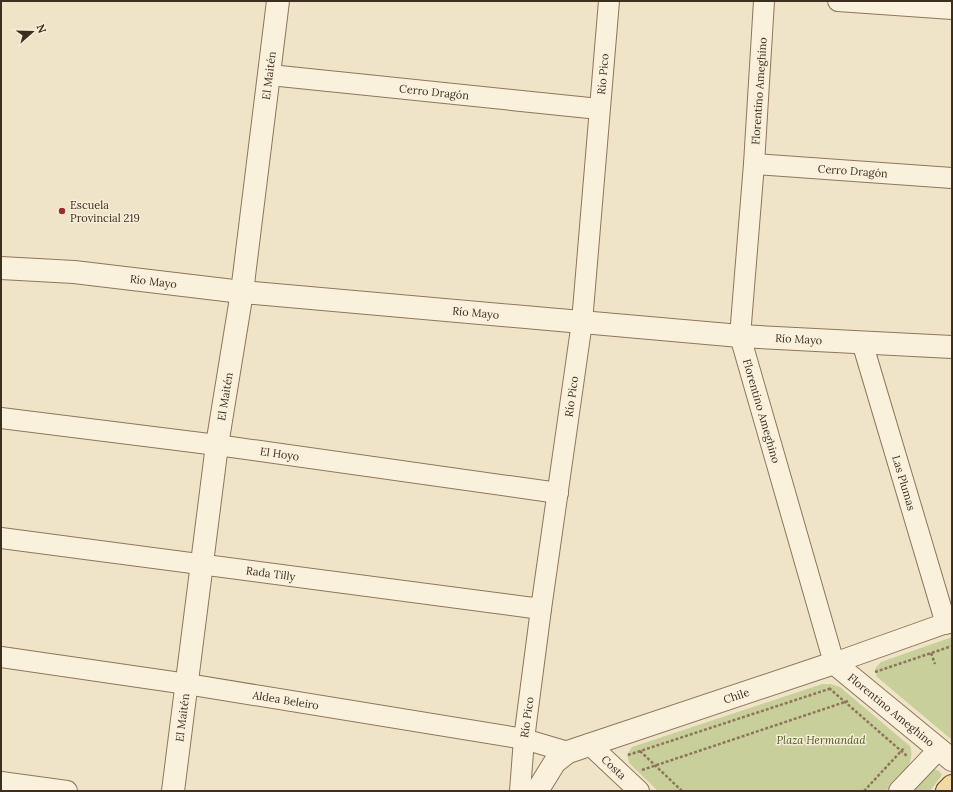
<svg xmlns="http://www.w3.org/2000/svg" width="953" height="792" viewBox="0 0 953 792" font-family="Lora,serif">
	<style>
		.green { fill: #c9cf9b }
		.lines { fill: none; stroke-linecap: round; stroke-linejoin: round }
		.minor-casing { stroke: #8d765c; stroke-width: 22 }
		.tertiary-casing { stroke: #8d765c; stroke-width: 24 }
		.primary-casing { stroke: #5b4430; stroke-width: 24 }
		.path { stroke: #8d765c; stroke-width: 2.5; stroke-dasharray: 3 2; stroke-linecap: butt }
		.minor { stroke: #faf1dc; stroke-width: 20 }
		.tertiary { stroke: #faf1dc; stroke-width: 22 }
		.primary { stroke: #f3d9a0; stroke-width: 22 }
		.poi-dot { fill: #9e2a2b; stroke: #f7eed8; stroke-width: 1.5 }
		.labels { text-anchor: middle; stroke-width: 3; stroke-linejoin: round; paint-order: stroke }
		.street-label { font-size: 11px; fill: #3d2e20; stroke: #f7eed8 }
		.poi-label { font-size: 11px; fill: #3d2e20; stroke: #f7eed8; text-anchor: start }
		.park-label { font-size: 11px; font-style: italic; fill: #4d5a26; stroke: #f7eed8 }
	</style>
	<rect width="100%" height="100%" fill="#f0e4c8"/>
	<path class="green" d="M952 637V740L877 677 875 669 881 662Z
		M822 684H831L840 687 910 746C917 765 898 778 886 791H658L629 763 627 754 632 747Z
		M932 768 939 771 942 775 930 791H907Z"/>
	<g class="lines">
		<defs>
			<g id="minor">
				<path id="s1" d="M764 1 754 164 740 336 834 663 952 621"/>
				<path d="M838 1 952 9"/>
				<path id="s2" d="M270 75 599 109"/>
				<path id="s3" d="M754 164 952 178"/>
				<path id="s4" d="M862 342 946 624"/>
				<path id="s5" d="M1 418 217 445 558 493"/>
				<path id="s6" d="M1 538 541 609"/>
				<path id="s7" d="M1 657 187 684 524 739 568 752"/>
				<path id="s8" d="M589 744 639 791"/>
				<path d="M1 782 67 791"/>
				<path id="s9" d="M520 791 524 739 541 609 582 322 609 1"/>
				<path d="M899 791 939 749"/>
			</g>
			<g id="tertiary">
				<path id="s10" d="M1 268 74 272 242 292 740 336 952 347"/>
				<path id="s11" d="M173 791 217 445 242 292 278 1"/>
				<path id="s12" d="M537 791 555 762 568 752 834 663 952 760"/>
			</g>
			<path id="primary" d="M947 791 952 786"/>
		</defs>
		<use href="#minor" class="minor-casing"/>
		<use href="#tertiary" class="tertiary-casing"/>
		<use href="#primary" class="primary-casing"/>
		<path class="path" d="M931 653 935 664
			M875 672 952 646
			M829 688 907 756
			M640 751 682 791
			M628 755 832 688
			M642 770 848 701
			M864 791 905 747"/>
		<use href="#minor" class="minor"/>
		<use href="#tertiary" class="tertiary"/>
		<use href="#primary" class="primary"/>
	</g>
	<circle class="poi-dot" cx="62" cy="211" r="4"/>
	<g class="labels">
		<g class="street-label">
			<text dy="4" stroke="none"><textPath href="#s9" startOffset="722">Río Pico</textPath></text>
			<text dy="4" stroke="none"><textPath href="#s11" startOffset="722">El Maitén</textPath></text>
			<text transform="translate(759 91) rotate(-86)" y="4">Florentino Ameghino</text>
			<text dy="4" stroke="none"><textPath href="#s2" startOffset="165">Cerro Dragón</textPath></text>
			<text dy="4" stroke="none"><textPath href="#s3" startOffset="99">Cerro Dragón</textPath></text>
			<text dy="4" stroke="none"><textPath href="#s10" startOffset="153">Río Mayo</textPath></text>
			<text dy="4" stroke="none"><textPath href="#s10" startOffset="477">Río Mayo</textPath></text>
			<text dy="4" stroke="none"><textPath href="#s10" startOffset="801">Río Mayo</textPath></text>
			<text dy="4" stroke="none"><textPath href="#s11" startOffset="398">El Maitén</textPath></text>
			<text dy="4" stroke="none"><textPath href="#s9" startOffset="398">Río Pico</textPath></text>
			<text dy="4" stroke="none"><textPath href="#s1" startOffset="414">Florentino Ameghino</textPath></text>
			<text dy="4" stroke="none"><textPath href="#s5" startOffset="281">El Hoyo</textPath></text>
			<text dy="4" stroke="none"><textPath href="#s4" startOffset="147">Las Plumas</textPath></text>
			<text dy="4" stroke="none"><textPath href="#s6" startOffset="272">Rada Tilly</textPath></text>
			<text dy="4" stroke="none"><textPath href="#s12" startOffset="228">Chile</textPath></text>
			<text dy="4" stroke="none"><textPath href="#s7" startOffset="288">Aldea Beleiro</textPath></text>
			<text dy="4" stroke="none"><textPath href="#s12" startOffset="405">Florentino Ameghino</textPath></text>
			<text dy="4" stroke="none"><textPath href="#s11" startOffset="74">El Maitén</textPath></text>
			<text dy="4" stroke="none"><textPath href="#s9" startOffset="74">Río Pico</textPath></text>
			<text dy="4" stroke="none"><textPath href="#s8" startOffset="34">Costa</textPath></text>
		</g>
		<g class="poi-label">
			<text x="70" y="209">Escuela<tspan x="70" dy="13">Provincial 219</tspan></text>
		</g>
		<g class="park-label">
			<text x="821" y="744">Plaza Hermandad</text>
		</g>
	</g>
	<rect width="953" height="792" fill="none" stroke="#3d2e20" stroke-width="4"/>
	<g transform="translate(32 32) rotate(70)" stroke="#f7eed8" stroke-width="3" paint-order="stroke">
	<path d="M0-3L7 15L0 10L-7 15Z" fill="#3d2e20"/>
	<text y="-6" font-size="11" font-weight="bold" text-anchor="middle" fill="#3d2e20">N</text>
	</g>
</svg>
